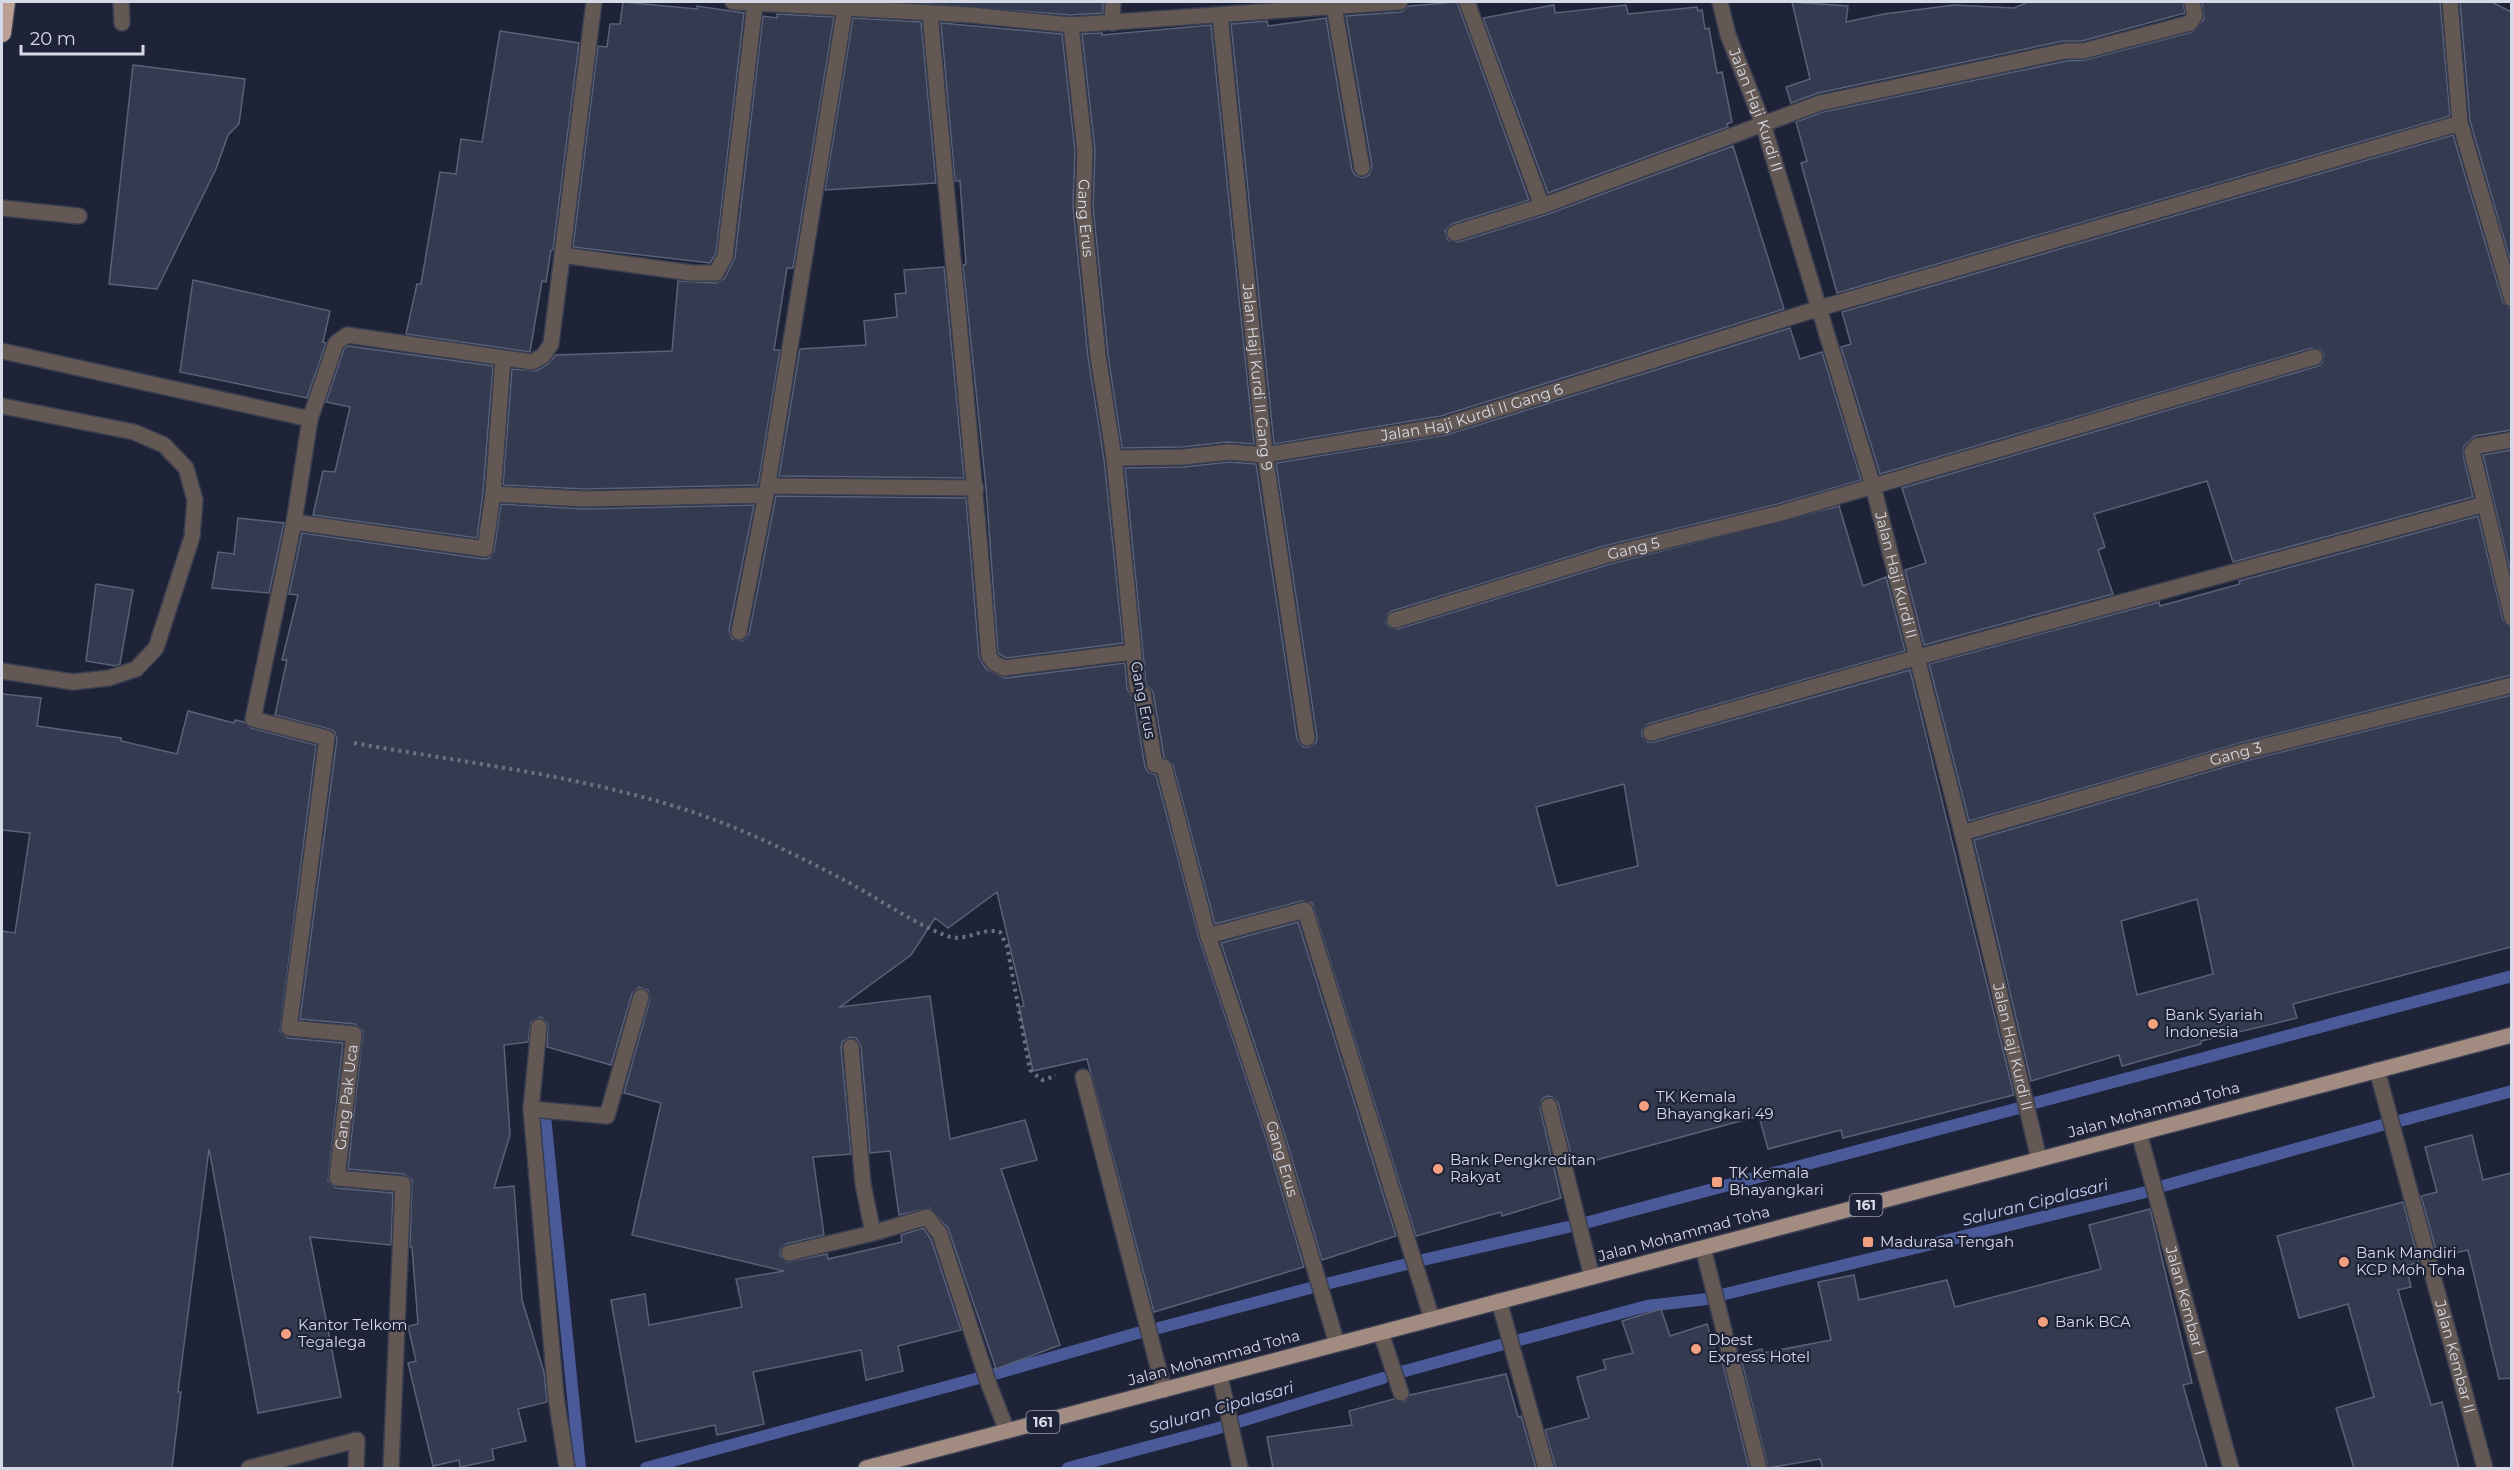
<svg xmlns="http://www.w3.org/2000/svg" width="2513" height="1470" viewBox="0 0 2513 1470" font-family="Montserrat,sans-serif">
	<style>
		.lines { fill: none; stroke-linecap: round; stroke-linejoin: round }
		.stream { stroke: #4a5a98; stroke-width: 12 }
		.building { fill: #343a4f; stroke: #5a6178; stroke-width: 1.5; fill-rule: evenodd }
		.lane-casing { stroke: #383d50; stroke-width: 18 }
		.street-casing { stroke: #383d50; stroke-width: 18 }
		.primary-casing { stroke: #383d50; stroke-width: 18 }
		.highway-casing { stroke: #383d50; stroke-width: 21 }
		.path { stroke: #6c7182; stroke-width: 4; stroke-dasharray: 3 4.5; stroke-linecap: butt }
		.lane { stroke: #635853; stroke-width: 15 }
		.street { stroke: #635853; stroke-width: 15 }
		.primary { stroke: #a28b81; stroke-width: 15 }
		.highway { stroke: #bb9f94; stroke-width: 18 }
		.poi-dot { fill: #f2a07f; stroke: #1e2337; stroke-width: 2 }
		.labels { text-anchor: middle; stroke-width: 4.5; stroke-linejoin: round; paint-order: stroke }
		.shield { fill: #1e2337; stroke: #9fa3b2; stroke-width: 1.5 }
		.shield-label { font-size: 14px; font-weight: bold; fill: #d6dae7 }
		.street-label { font-size: 15px; fill: #d6dae7; stroke: #1e2337 }
		.poi-label { font-size: 15px; fill: #d6dae7; stroke: #1e2337; text-anchor: start }
		.water-label { font-size: 16px; font-style: italic; fill: #c5d1f6; stroke: #1e2337 }
	</style>
	<rect width="100%" height="100%" fill="#1e2337"/>
	<g class="lines">
		<path class="stream" d="M2031 1104 2512 976
			M545 1115 580 1468
			M2396 1122 2512 1091
			M2156 1188 2382 1125
			M1585 1223 2019 1108
			M1418 1261 1568 1227
			M1326 1284 1407 1264
			M1721 1295 2146 1192
			M1155 1329 1314 1287
			M1516 1341 1647 1306 1707 1299
			M1401 1372 1504 1344
			M991 1375 1141 1332
			M646 1468 979 1378
			M1068 1468 1215 1429 1383 1378"/>
	</g>
	<path class="building" d="M623 2 697 9V6L744 13 716 253 710 263 573 247 598 46 607 47 610 24H620Z
		M903 2H1103V13L1071 15Z
		M1457 2 1529 200 1452 224 1445 231 1448 240 1458 242 1545 215 1733 146 1784 309 1441 416 1274 444 1231 24 1267 21 1268 26 1326 18 1352 170 1355 175 1363 178 1369 175 1372 166 1346 16 1401 12 1409 6Z
		M1792 2 1848 6 1846 22 1884 14 1954 5 2014 8 2028 2H2183L2185 13 2082 41H2063L1818 93 1791 103 1786 87 1810 79Z
		M2202 2H2440L2450 116 1837 293 1801 163 1807 161 1796 122 1823 112 2066 61 2085 60 2192 32 2204 19Z
		M2460 2H2492L2511 12V263L2470 121Z
		M1554 5 1555 13 1626 5 1628 14 1697 7 1698 11 1702 10 1705 29 1709 28 1717 73 1722 72 1732 122 1727 124 1728 127 1548 193 1483 18Z
		M777 14 834 17 793 268H787L774 350H780L758 485 584 489 503 485 512 369 536 371 548 364 556 355 672 351 678 281 716 283 725 278 735 257 763 16 777 18Z
		M853 18 921 22 936 183 825 190Z
		M941 23 1062 34 1075 151 1073 207 1088 357 1104 459 1123 643 1006 658 998 653 986 488 963 265 966 264 960 181H955Z
		M1211 25 1254 444 1228 442 1182 447 1122 448 1108 355 1093 206 1095 150 1082 34 1102 33V35Z
		M500 31 579 43 553 250H551L546 282 542 281 530 352 406 334 417 284H421L440 172 456 174 461 139 482 142Z
		M133 65 245 79 239 124 228 135 216 169 157 289 109 284Z
		M2453 135 2503 302 2511 309V430L2475 436 2464 446 2463 454 2473 497 2233 562 2207 481 2094 514 2105 547 2098 550 2113 594 1924 645 1905 570 1926 563 1902 488 2318 366 2322 363 2324 355 2321 350 2312 348 1880 474 1841 347 1851 344 1842 312Z
		M944 267 964 478 779 476 800 349 866 345 864 321 897 317 895 294 906 293 904 270Z
		M193 280 330 311 323 342 326 343 307 398 180 372Z
		M1790 328 1800 359 1822 352 1861 480 1778 504 1604 546 1392 611 1388 614 1386 622 1389 627 1398 629 1610 564 1839 506 1863 586 1886 577 1905 651 1648 724 1642 730V736L1648 742H1654L1910 670 2014 1095 1843 1138 1841 1130 1768 1149 1759 1116 1574 1166 1558 1103 1552 1097 1547 1096 1542 1099 1540 1108 1561 1198 1502 1216 1501 1212 1416 1236 1312 903 1302 901 1215 924 1173 765 1164 757 1153 692 1146 684 1125 468 1183 467 1229 462 1256 464 1297 739 1303 747H1309L1316 742 1317 737 1276 463 1446 435ZM1624 784 1638 866 1557 886 1536 807Z
		M348 346 493 366 483 493 477 538 313 515 323 471 335 472 350 407 326 402 344 349Z
		M2511 450V574L2483 455Z
		M776 496 966 498 979 657 986 669 1005 678 1125 663 1127 689 1134 699 1145 767 1148 772 1156 775 1199 938 1266 1138 1304 1267 1154 1312 1087 1059 1033 1071 1019 1007 1024 1006 997 892 948 928 935 918 911 955 840 1007 930 996 950 1139 1025 1120 1037 1160 1001 1169 1060 1345 996 1369 948 1228 929 1208 899 1215 890 1151 870 1153 861 1046 856 1038 850 1037 842 1042 841 1048 851 1154 813 1157 824 1235 786 1244 780 1250V1256L787 1262 827 1254 828 1259 902 1242 901 1235 923 1228 931 1239 961 1330 898 1346 903 1371 866 1380 861 1350 753 1372 764 1424 717 1435 715 1425 636 1442 611 1300 645 1294 649 1325 742 1307 736 1279 784 1271 632 1235 661 1103 624 1093 650 999 648 990 639 987 632 994 611 1065 547 1047 548 1024 541 1017 531 1022 528 1042 504 1045 510 1135 494 1188 514 1186 522 1300 544 1372 547 1402 518 1409 526 1441 492 1449 494 1460 460 1467 459 1460 433 1466 408 1363 416 1361 408 1326 418 1324 412 1247H410L412 1180 404 1174 348 1169 363 1031 355 1024 300 1019 337 739 334 731 329 729 275 715 287 660H282L298 595 289 594 302 533 484 559 489 558 494 551 501 504 584 509 754 505 729 630 732 639 742 641 749 634Z
		M2478 516 2503 620 2511 627V675L2240 743 1969 821 1929 664 2159 602 2160 606 2240 584 2239 581Z
		M238 518 284 523 269 593 212 588 218 552 234 554Z
		M96 584 133 590 120 664 116 666 86 661Z
		M2 694 41 698 37 726 121 738V741L177 754 188 711 234 723 235 720 244 722 251 728 316 745 280 1031 288 1038 343 1043 328 1181 336 1188 393 1193 391 1245 310 1237 341 1397 258 1413 209 1149 178 1392H181L172 1468H2V931L15 933 30 833 2 830Z
		M2511 695V947L2293 1004 2297 1018 2201 1041V1044L2122 1066 2119 1055 2031 1081 1974 840 2245 761ZM2197 899 2213 974 2137 995 2121 921Z
		M1298 922 1396 1236 1322 1260 1284 1132 1221 943Z
		M2472 1135 2483 1180 2511 1173V1378L2499 1379 2468 1250 2438 1257 2421 1196 2437 1192 2425 1147Z
		M2403 1202 2419 1262 2406 1266 2411 1287 2398 1290 2431 1405 2442 1402 2459 1468H2354L2336 1408 2374 1397 2348 1304 2299 1318 2277 1236Z
		M2150 1209 2192 1383 2183 1385 2207 1468H1823L1820 1459 1768 1468 1740 1355 1762 1349 1763 1353 1831 1340 1818 1282 1854 1275 1859 1300 1947 1280 1955 1307 2101 1269 2089 1225Z
		M1661 1309 1670 1336 1707 1324 1718 1362 1722 1361 1749 1468H1556L1545 1430 1589 1418 1577 1377 1606 1369 1603 1360 1633 1353 1622 1321Z
		M1506 1374 1518 1417 1521 1416 1536 1468H1273L1267 1437 1352 1425 1349 1411 1394 1399 1404 1402 1410 1395Z"/>
	<g class="lines">
		<defs>
			<path id="lane" d="M121 2 122 23
				M2 208 79 216
				M2 406 134 432 164 445 186 468 195 500 192 537 156 648 136 669 109 678 73 682 2 671
				M1549 1106 1592 1277
				M1381 1333 1401 1393
				M249 1468 357 1440 356 1468"/>
			<g id="street">
				<path d="M733 2 971 15 1071 25 1400 2"/>
				<path d="M1467 2 1542 206"/>
				<path id="s1" d="M1720 2 1728 35 1763 124 1873 486 1962 833 2039 1159"/>
				<path d="M2450 2 2460 123 2512 299"/>
				<path d="M1334 6 1362 168"/>
				<path d="M930 13C949 227 972 441 989 656L994 663 1004 668 1133 652"/>
				<path id="s2" d="M1220 15 1265 455 1307 738"/>
				<path d="M1112 23 1113 2"/>
				<path id="s3" d="M1071 25 1085 151 1083 206 1098 356 1114 458 1137 688 1143 694 1155 765 1164 767 1208 936 1275 1135 1337 1344"/>
				<path d="M1455 233 1542 206 1820 103 2065 51H2083L2190 23 2195 15 2192 2"/>
				<path d="M562 255 692 273H716L725 256 755 4"/>
				<path d="M2 351 310 419"/>
				<path id="s4" d="M1114 458 1183 457 1229 452 1265 455 1443 426 1820 308 2460 123"/>
				<path d="M768 486 976 488"/>
				<path d="M493 494 584 499 766 495 845 8"/>
				<path d="M2485 504 2512 618"/>
				<path d="M294 522 485 549 493 494 503 358"/>
				<path id="s5" d="M1395 620 1607 555 1781 513 2315 357"/>
				<path d="M739 632 766 495"/>
				<path d="M1651 733 1915 658 2485 504 2472 452 2477 446 2512 440"/>
				<path id="s6" d="M1962 833 2242 752 2512 685"/>
				<path d="M1208 936 1305 910 1432 1319"/>
				<path d="M539 1027 531 1109 556 1397 567 1468"/>
				<path d="M851 1047 863 1184 873 1233 927 1217 940 1234 988 1382 1007 1431"/>
				<path id="s7" d="M2377 1070 2485 1468"/>
				<path d="M1083 1077 1164 1390"/>
				<path d="M531 1109 607 1116 641 997"/>
				<path id="s8" d="M2139 1133 2231 1468"/>
				<path d="M1703 1248 1759 1468"/>
				<path d="M789 1253 873 1233"/>
				<path d="M1499 1301 1546 1468"/>
				<path d="M1220 1376 1240 1468"/>
				<path id="s9" d="M391 1468 403 1184 337 1178 354 1034 289 1028 327 738 253 719 294 522 310 419 336 343 347 335 532 362 543 356 551 344 594 2"/>
			</g>
			<path id="primary" d="M866 1468 2512 1035"/>
			<path id="highway" d="M2 33 6 2"/>
		</defs>
		<use href="#lane" class="lane-casing"/>
		<use href="#street" class="street-casing"/>
		<use href="#primary" class="primary-casing"/>
		<use href="#highway" class="highway-casing"/>
		<path class="path" d="M354 743C461 762 569 774 674 806 733 824 789 851 844 880 878 898 911 922 947 936 965 943 981 927 1000 932L1007 946 1030 1070 1042 1080 1056 1076"/>
		<use href="#lane" class="lane"/>
		<use href="#street" class="street"/>
		<use href="#primary" class="primary"/>
		<use href="#highway" class="highway"/>
	</g>
	<g class="poi-dot">
		<circle cx="2153" cy="1024" r="6"/>
		<circle cx="1644" cy="1106" r="6"/>
		<circle cx="1438" cy="1169" r="6"/>
		<rect x="1711" y="1176" width="12" height="12" rx="3"/>
		<rect x="1862" y="1236" width="12" height="12" rx="3"/>
		<circle cx="2344" cy="1262" r="6"/>
		<circle cx="2043" cy="1322" r="6"/>
		<circle cx="286" cy="1334" r="6"/>
		<circle cx="1696" cy="1349" r="6"/>
	</g>
	<g class="labels">
		<g class="shield">
			<rect x="1849.5" y="1194" width="33" height="22" rx="4.5"/>
			<rect x="1026.5" y="1411" width="33" height="22" rx="4.5"/>
		</g>
		<g class="shield-label">
			<text x="1866" y="1210">161</text>
			<text x="1043" y="1427">161</text>
		</g>
		<g class="street-label">
			<text dy="5" stroke="none"><textPath href="#s1" startOffset="114">Jalan Haji Kurdi II</textPath></text>
			<text dy="5" stroke="none"><textPath href="#s3" startOffset="194">Gang Erus</textPath></text>
			<text dy="5" stroke="none"><textPath href="#s2" startOffset="364">Jalan Haji Kurdi II Gang 9</textPath></text>
			<text dy="5" stroke="none"><textPath href="#s4" startOffset="363">Jalan Haji Kurdi II Gang 6</textPath></text>
			<text dy="5" stroke="none"><textPath href="#s5" startOffset="249">Gang 5</textPath></text>
			<text dy="5" stroke="none"><textPath href="#s1" startOffset="600">Jalan Haji Kurdi II</textPath></text>
			<text transform="translate(1143 700) rotate(79)" y="5">Gang Erus</text>
			<text dy="5" stroke="none"><textPath href="#s6" startOffset="285">Gang 3</textPath></text>
			<text dy="5" stroke="none"><textPath href="#s1" startOffset="1086">Jalan Haji Kurdi II</textPath></text>
			<text dy="5" stroke="none"><textPath href="#s9" startOffset="432">Gang Pak Uca</textPath></text>
			<text transform="translate(2154 1110) rotate(-15)" y="5">Jalan Mohammad Toha</text>
			<text dy="5" stroke="none"><textPath href="#s3" startOffset="1166">Gang Erus</textPath></text>
			<text transform="translate(1684 1234) rotate(-15)" y="5">Jalan Mohammad Toha</text>
			<text dy="5" stroke="none"><textPath href="#s8" startOffset="174">Jalan Kembar I</textPath></text>
			<text dy="5" stroke="none"><textPath href="#s7" startOffset="297">Jalan Kembar II</textPath></text>
			<text transform="translate(1214 1358) rotate(-15)" y="5">Jalan Mohammad Toha</text>
		</g>
		<g class="poi-label">
			<text x="2165" y="1020">Bank Syariah<tspan x="2165" dy="17">Indonesia</tspan></text>
			<text x="1656" y="1102">TK Kemala<tspan x="1656" dy="17">Bhayangkari 49</tspan></text>
			<text x="1450" y="1165">Bank Pengkreditan<tspan x="1450" dy="17">Rakyat</tspan></text>
			<text x="1729" y="1178">TK Kemala<tspan x="1729" dy="17">Bhayangkari</tspan></text>
			<text x="1880" y="1247">Madurasa Tengah</text>
			<text x="2356" y="1258">Bank Mandiri<tspan x="2356" dy="17">KCP Moh Toha</tspan></text>
			<text x="2055" y="1327">Bank BCA</text>
			<text x="298" y="1330">Kantor Telkom<tspan x="298" dy="17">Tegalega</tspan></text>
			<text x="1708" y="1345">Dbest<tspan x="1708" dy="17">Express Hotel</tspan></text>
		</g>
		<g class="water-label">
			<text transform="translate(2035 1202) rotate(-14)" y="6">Saluran Cipalasari</text>
			<text transform="translate(1221 1407) rotate(-16)" y="6">Saluran Cipalasari</text>
		</g>
	</g>
	<rect width="2513" height="1470" fill="none" stroke="#d6dae7" stroke-width="6"/>
	<path d="M21 45v9h122v-9" fill="none" stroke="#d6dae7" stroke-width="3"/>
	<text x="30" y="45" font-size="18" fill="#d6dae7" stroke="#1e2337" stroke-width="4.5" paint-order="stroke">20 m</text>
</svg>
